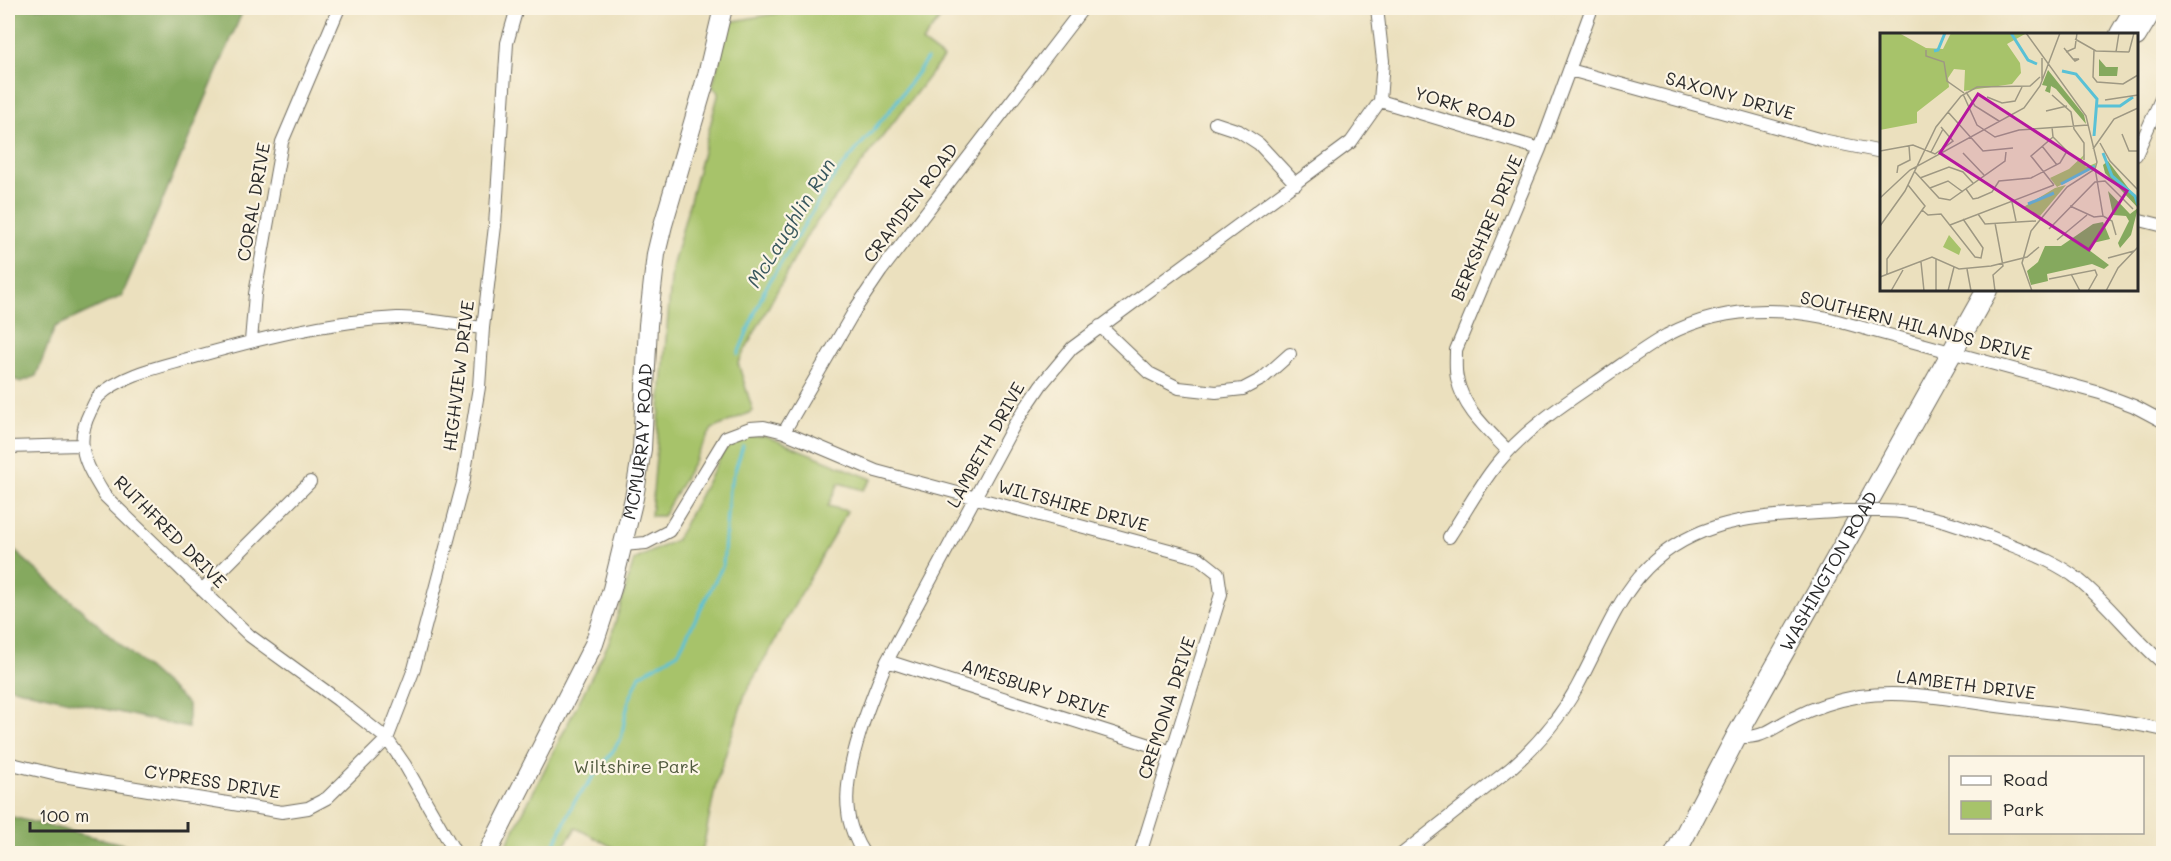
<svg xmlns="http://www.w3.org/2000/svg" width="2171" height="861" viewBox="0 0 2171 861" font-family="Mali,sans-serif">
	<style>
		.green { fill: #a7c36a; stroke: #69774a; stroke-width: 1.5 }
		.forest { fill: #85a95e; stroke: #586a44; stroke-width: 1.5 }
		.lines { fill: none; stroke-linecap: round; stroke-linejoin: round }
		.stream { stroke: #59c1d6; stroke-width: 3 }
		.street-casing { stroke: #6e6a5e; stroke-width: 14 }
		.secondary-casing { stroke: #6e6a5e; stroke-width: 20 }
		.primary-casing { stroke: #6e6a5e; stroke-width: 22 }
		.street { stroke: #fff; stroke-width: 12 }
		.secondary { stroke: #fff; stroke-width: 18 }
		.primary { stroke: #fff; stroke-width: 20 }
		.street-bridge-casing { stroke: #6e6a5e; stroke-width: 14; stroke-linecap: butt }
		.street-bridge { stroke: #fff; stroke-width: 12 }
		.labels { text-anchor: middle; stroke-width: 4.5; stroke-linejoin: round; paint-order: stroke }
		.street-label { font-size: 18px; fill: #2b2b2b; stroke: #fcf5e5 }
		.park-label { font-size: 18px; fill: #50593e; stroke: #fcf5e5 }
		.water-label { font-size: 20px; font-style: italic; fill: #39585e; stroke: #fcf5e5 }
		.inset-river { fill: none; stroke: #59c1d6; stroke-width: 3 }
		.inset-road { fill: none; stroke: #9e9883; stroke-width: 1.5 }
		.view { fill: #b5179e; fill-opacity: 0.15; stroke: #b5179e; stroke-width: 3 }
		.inset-edge { fill: none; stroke: #2b2b2b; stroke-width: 3 }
	</style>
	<rect width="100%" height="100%" fill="#fcf5e5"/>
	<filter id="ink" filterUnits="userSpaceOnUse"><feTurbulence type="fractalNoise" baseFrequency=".0167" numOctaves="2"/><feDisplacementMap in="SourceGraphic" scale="12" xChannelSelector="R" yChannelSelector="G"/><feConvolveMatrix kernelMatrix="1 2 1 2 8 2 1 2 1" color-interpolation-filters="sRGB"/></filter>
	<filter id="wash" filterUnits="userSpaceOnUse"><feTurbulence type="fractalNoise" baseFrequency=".008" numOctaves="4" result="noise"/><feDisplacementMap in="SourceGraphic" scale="24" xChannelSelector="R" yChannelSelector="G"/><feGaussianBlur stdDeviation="1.35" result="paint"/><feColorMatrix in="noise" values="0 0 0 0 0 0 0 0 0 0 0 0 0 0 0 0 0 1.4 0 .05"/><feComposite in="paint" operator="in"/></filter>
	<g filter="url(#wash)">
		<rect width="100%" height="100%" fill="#ebe0be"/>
		<path class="green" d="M806 8H948L922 42 943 58 809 232 738 363 753 411 712 429 663 516H651L672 268 719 92 712 87 729 22Z
			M743 436H766L872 479 863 490 839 483 828 506 847 511 745 694 716 784 702 853H624L576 828 559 853 502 854 610 640 634 560 676 540 723 452Z"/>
		<path class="forest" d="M8 8H244L122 296 55 327 36 376 21 382 8 377Z
			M8 545 188 704V728L8 687Z
			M8 816 159 853H8Z"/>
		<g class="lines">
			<path class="stream" d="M738 354 764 291 832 179 891 109 927 59
				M57 854H63
				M550 854 574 802 611 754 621 738 628 703 640 675 678 653 723 565 729 489 743 446"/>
		</g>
	</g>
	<g filter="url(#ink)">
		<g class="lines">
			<defs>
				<path id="street" d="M1570 70 1822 140 1882 152
					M1380 101 1540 149
					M1215 123 1239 131 1259 144 1296 184
					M2136 155 2164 92
					M2136 219 2164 226
					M1100 326 1149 373 1179 388 1216 392 1243 389 1262 379 1290 354
					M251 341 255 294 282 142 339 8
					M784 432 856 308 881 271 1083 8
					M8 447 80 445
					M1508 451C1488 430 1463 409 1457 378 1455 369 1456 359 1456 350L1540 149 1592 8
					M1878 511C1923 510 1965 527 2006 543 2031 553 2058 563 2079 580 2110 605 2133 638 2164 664
					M1449 537C1465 513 1479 486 1497 464 1524 431 1559 407 1595 383 1619 367 1642 349 1667 335 1716 309 1770 306 1823 317L2100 393 2134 406 2164 422
					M623 545 646 543 669 531 726 437 750 428 764 427 784 432 876 471 1199 558 1218 573 1221 594 1140 854
					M202 590 310 482
					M887 661 1172 752
					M1736 737C1768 738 1768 729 1795 717 1815 707 1838 700 1860 696 1908 689 1958 701 2005 707 2058 714 2112 718 2164 730
					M8 763 57 775 282 812 308 808 327 798 387 739 414 669 463 483 479 387 483 328 495 226 507 43 517 8
					M456 854 405 765 387 739 338 700 250 636 105 496C87 466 73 446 90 412 93 407 95 400 99 396 123 374 160 367 191 358 258 339 327 321 397 318 422 317 457 325 483 328
					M864 854C856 842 849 825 848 811 842 770 871 699 887 661L1014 425 1041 385 1072 348 1351 142 1380 101 1383 61 1377 8
					M1402 854 1511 768C1537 745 1560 718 1577 687 1615 617 1629 555 1715 527 1756 514 1803 515 1846 511"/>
				<g id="secondary">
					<path id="s1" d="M487 854 594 644 612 589 634 498 642 449 648 325 656 254 663 225 707 75 723 8"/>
				</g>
				<g id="primary">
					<path d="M2120 34 2135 8"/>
					<path d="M2136 36 2153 8"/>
					<path id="s2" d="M1675 854 1736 737 1987 290"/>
				</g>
			</defs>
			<use href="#street" class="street-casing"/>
			<use href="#secondary" class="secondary-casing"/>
			<use href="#primary" class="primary-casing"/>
			<use href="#street" class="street"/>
			<use href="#secondary" class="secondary"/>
			<use href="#primary" class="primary"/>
			<defs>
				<path id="street-bridge" d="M1846 511H1878"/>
			</defs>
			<use href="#street-bridge" class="street-bridge-casing"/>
			<use href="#street-bridge" class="street-bridge"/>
		</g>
	</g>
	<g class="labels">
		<g class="street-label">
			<text transform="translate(1730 96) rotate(16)" y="6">SAXONY DRIVE</text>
			<text transform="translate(1465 108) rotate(17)" y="6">YORK ROAD</text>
			<text transform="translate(254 202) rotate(-80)" y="6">CORAL DRIVE</text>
			<text transform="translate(911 203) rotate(-53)" y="6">CRAMDEN ROAD</text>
			<text transform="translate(1487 228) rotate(-67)" y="6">BERKSHIRE DRIVE</text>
			<text transform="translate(1916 326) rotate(14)" y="6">SOUTHERN HILANDS DRIVE</text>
			<text transform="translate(459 376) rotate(-83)" y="6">HIGHVIEW DRIVE</text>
			<text dy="6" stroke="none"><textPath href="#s1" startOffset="444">MCMURRAY ROAD</textPath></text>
			<text transform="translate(986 445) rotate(-61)" y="6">LAMBETH DRIVE</text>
			<text transform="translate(1073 506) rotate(15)" y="6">WILTSHIRE DRIVE</text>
			<text transform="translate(170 532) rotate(45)" y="6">RUTHFRED DRIVE</text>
			<text dy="6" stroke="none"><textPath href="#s2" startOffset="322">WASHINGTON ROAD</textPath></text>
			<text transform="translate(1966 685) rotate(7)" y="6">LAMBETH DRIVE</text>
			<text transform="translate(1035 689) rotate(18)" y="6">AMESBURY DRIVE</text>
			<text transform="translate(1167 708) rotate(-72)" y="6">CREMONA DRIVE</text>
			<text transform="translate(212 782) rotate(9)" y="6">CYPRESS DRIVE</text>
		</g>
		<g class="park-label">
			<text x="636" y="773">Wiltshire Park</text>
		</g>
		<g class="water-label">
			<text transform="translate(791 223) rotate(-58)" y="7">McLaughlin Run</text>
		</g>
	</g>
	<g transform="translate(1880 33)">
		<rect width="258" height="258" fill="#ebe0be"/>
		<path d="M0 0H19L46 15 63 16 71 0 145 1 127 11 140 30 141 40 132 51 84 58 85 37 74 36 68 45 69 54 37 79V90L0 97ZM205 121 202 127 206 134 216 130 215 134 177 154 170 145 189 136ZM186 152 160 183 142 175 175 155ZM69 202 81 216 79 222 63 214Z" fill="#a7c36a"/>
		<path d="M219 26 226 34H238L237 43H219ZM168 37 204 82 206 91 176 56 171 53 170 60 165 58 167 53 162 52ZM228 128 258 168V175L225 140 223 132ZM228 158 250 181 258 175 251 202 240 215 238 210 249 188 246 183 233 182ZM223 189 230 206 213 210 209 217 229 232 224 236 212 231 167 241 168 248 151 252 147 238 158 229 165 213H181L213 191Z" fill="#85a95e"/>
		<path class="inset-river" d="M131 0 148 27 157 31M54 18 58 17 65 0M182 38 196 41 217 66 214 103M216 73H240L253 64M223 120 232 143 255 163 258 172M181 151 215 133M148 171 174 160"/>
		<path class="inset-road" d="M146 0 206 83 217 129 215 136 187 154 151 198 142 230 152 258M195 6 216 18 249 19M184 15 193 26H199L195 28 193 26M46 17V23L64 29 67 48 84 60M214 17 213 44 217 49 243 51 258 42M186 19 195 15 197 0M236 19 239 0M249 19 254 0M162 47V25M86 59 95 73 119 88M83 61 97 92 115 104 139 97 208 92M172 62 191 79 194 96 204 110V127M107 64 122 70 135 68 142 54M225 67 258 62M166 78 187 73M68 79 103 118 133 115M242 101 249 118H258M173 104 151 123 174 152M220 110 230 128 258 157M162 113 177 132M213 116 234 86 258 75M0 118 33 112 55 121 73 108 61 94M51 119 63 96M83 120 104 142M35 139 59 165 70 167 125 128 126 119M17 140 18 133 30 127 29 113M40 145 69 134 83 139 93 150M50 155 68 148 83 159M86 156 93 166 98 165 112 159 119 148 151 145 180 130 187 118 173 104 172 94M0 165 30 137 144 75 160 53 180 0M132 169 136 188M190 173 214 184 223 183 215 135M42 177 48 182 61 181 95 224 101 225 103 215 83 186M98 181 105 191 156 188M223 183 232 188 236 202M70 192 174 152M0 193 25 158 56 94 81 63 97 54 150 53 160 44M169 196 215 149 225 148 253 176M177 207 207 182M228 225 254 218M56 226V258M41 229 44 258M87 236 91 258M7 241V226L45 173 28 152M191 241 200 258M0 244 52 224 79 236 111 233 147 224 159 214M169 246 215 237 217 242 208 258M11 258 23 237M68 258 74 234M115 258 113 242 123 233 115 190M226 258 238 235 258 214"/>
		<path class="view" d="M98 61 247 158 209 217 60 120Z"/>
		<rect width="258" height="258" class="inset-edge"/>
	</g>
	<rect width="2171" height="861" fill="none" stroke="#fcf5e5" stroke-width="30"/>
	<rect x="1949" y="756" width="195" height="78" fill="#fcf5e5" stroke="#a8a49b" stroke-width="1.5"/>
	<rect x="1961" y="776" width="30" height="9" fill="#ffffff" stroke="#a8a49b" stroke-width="1.5"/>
	<text x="2003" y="786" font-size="18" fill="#2b2b2b">Road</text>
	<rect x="1961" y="801" width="30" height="18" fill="#a7c36a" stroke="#a8a49b" stroke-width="1.5"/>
	<text x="2003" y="816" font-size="18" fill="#2b2b2b">Park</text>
	<path d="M30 822v9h158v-9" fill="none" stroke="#2b2b2b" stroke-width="3"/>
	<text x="39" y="822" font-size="18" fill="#2b2b2b" stroke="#fcf5e5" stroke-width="4.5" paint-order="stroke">100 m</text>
</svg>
